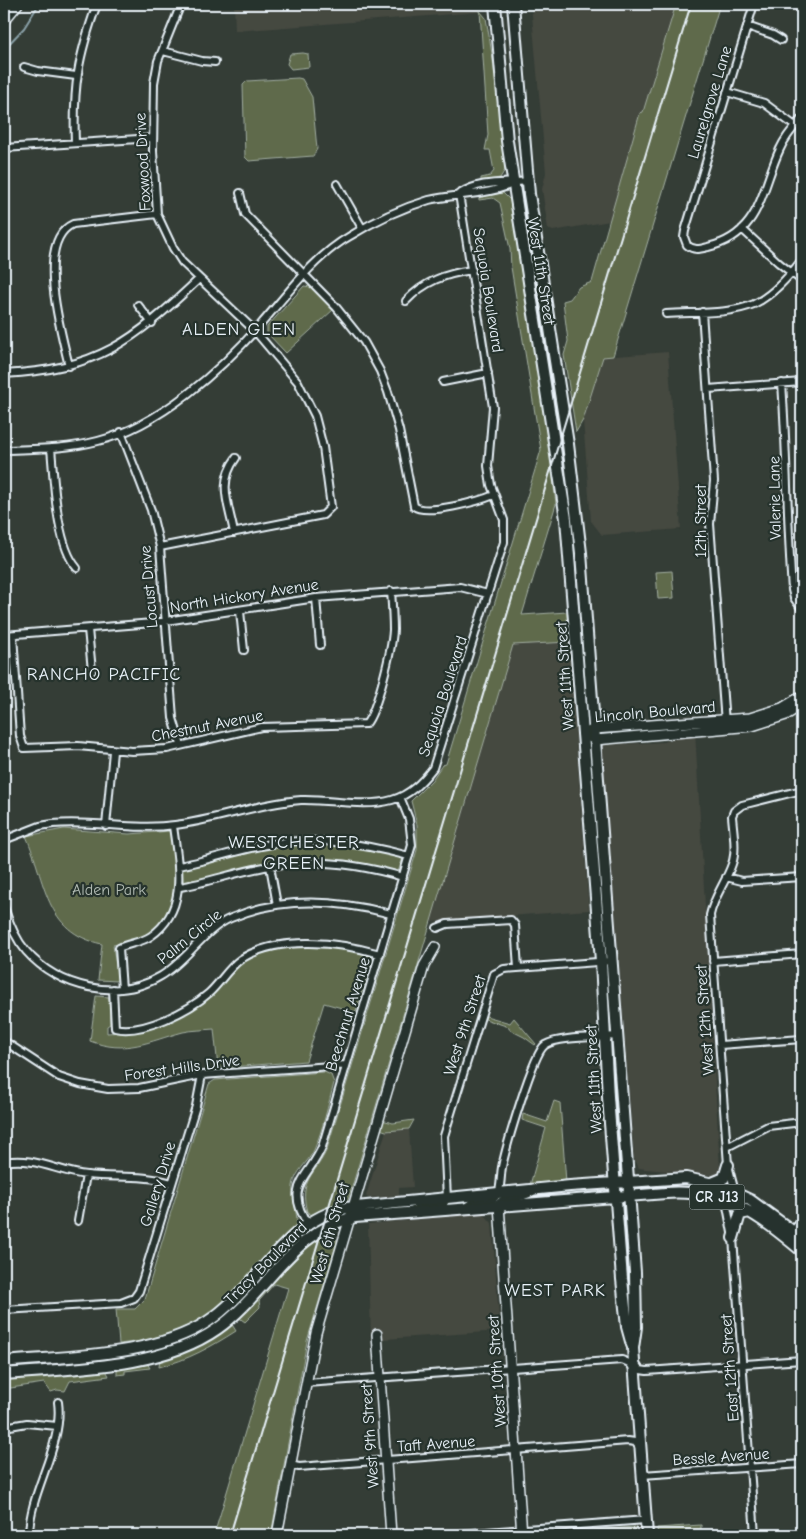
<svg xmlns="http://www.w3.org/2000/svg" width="806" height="1539" viewBox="0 0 806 1539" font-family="'Comic Neue',sans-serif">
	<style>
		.built { fill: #454840 }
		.green { fill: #5e6b4c; stroke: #a3aea2 }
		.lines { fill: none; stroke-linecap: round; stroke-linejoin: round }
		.stream { stroke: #8aa1a8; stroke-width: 2 }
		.street-casing { stroke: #e8f1f8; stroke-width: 10 }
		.secondary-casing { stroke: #e8f1f8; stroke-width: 12 }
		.primary-casing { stroke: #e8f1f8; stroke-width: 14 }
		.street { stroke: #26332d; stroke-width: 6 }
		.secondary { stroke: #26332d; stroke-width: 9 }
		.primary { stroke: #26332d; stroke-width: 10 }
		.rail { stroke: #e8f1f8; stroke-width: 2 }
		.labels { text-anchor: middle; stroke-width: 4.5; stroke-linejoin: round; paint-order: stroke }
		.shield { fill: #26332d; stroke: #aeb8bb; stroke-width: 1 }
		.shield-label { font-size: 15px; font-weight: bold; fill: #e8f1f8 }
		.street-label { font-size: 16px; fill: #e8f1f8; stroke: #26332d }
		.park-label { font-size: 16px; fill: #b1bbb3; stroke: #26332d }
		.neighbourhood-label { font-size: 18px; letter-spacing: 1px; fill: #e8f1f8; stroke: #26332d }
	</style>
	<rect width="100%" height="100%" fill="#343d36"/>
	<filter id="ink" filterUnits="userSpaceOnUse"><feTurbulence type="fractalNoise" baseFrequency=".02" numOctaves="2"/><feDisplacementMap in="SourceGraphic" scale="10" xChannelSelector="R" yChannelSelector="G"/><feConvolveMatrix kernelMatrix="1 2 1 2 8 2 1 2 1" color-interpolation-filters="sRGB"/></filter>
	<g filter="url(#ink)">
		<path class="built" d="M234 4H480V12L235 31Z
			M531 4H676L610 221 553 231 548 229 542 189 546 173Z
			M668 352 681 529 602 535 591 521 583 420 603 357Z
			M569 642 589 910 430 922 513 645Z
			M695 730 720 1169 716 1176 646 1169 639 1168 634 1158 602 745 664 742Z
			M409 1129 413 1187 399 1188V1196L368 1198 366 1196 386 1131Z
			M483 1213 492 1223 500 1331 371 1340 368 1224Z"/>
		<path class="green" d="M676 4H720L613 356 603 357 583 420 576 432 564 355 568 341 563 301 570 299 579 287 592 282 640 113 643 112Z
			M480 11 486 18 493 60 505 170 500 178 481 181V178L490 176 494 171 490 150H485L488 135Z
			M303 53 308 54 309 67 291 69 287 64 290 54Z
			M298 78 302 79 312 97 317 149 313 156 249 161 245 157 243 85 247 81Z
			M503 193 510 200 550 453 556 504 522 615 567 612 569 642 513 645 349 1197 347 1203 312 1215 307 1212C298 1179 316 1175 327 1149L417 850V825L411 801 432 780 442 765 446 764 541 450 511 267 510 249 500 203 493 198 479 200V196Z
			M304 286 311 287 334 309 286 353 267 333V327Z
			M672 571 674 598 658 599 656 572Z
			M64 829 129 834 171 831C178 885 182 937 113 945L118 981 98 980 102 944C44 932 46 881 26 836Z
			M304 844 366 848 403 858 398 872C355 859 309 854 265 864 248 867 197 886 183 881L182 871 184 868 261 849Z
			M311 946 341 948 373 955 356 1012 324 1003 306 1061 218 1068 214 1029C204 1030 192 1030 183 1032 149 1041 126 1055 90 1041L96 996 109 997 110 1024 107 1026V1033C150 1031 186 1018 218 989 227 980 233 967 244 961 263 950 290 947 311 946Z
			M486 1016 510 1023 514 1018 536 1044 535 1045 524 1037 510 1030 509 1027 485 1019Z
			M324 1072 331 1075 334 1083C328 1105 323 1129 314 1150 308 1163 295 1171 293 1186 291 1199 300 1219 296 1228 256 1271 219 1321 160 1337 147 1341 133 1342 119 1344L116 1309H135L145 1299 209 1084 215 1080Z
			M554 1101 560 1103 566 1182 530 1185 546 1128 522 1120 523 1114 547 1122Z
			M382 1120 393 1123 414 1120 409 1129 386 1131 380 1129Z
			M329 1231 336 1236 337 1242 307 1341 271 1535H214L288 1288 274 1284 259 1301 260 1307 245 1322 238 1317 301 1249Z
			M231 1323 236 1331C211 1347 188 1360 159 1367L160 1358Z
			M147 1363 150 1368 125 1371V1374L117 1375V1368Z
			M106 1370 109 1376 70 1381 65 1391 57 1390 51 1392 44 1383 4 1389V1380Z
			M701 1525V1535H658L657 1528Z
			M635 1527 636 1535H580V1531Z"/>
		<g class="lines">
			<path class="stream" d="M4 49 24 28 39 4"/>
			<defs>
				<path id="street" d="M754 4 685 231 684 237 687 245C694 251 700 249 708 247 761 235 761 189 780 149 785 137 794 127 802 118
					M747 26 773 35 781 40
					M163 51 202 61 215 62
					M24 67 38 71 76 76
					M727 92 764 103 795 126
					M75 143C73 86 78 57 97 4
					M4 148 153 138
					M337 184 362 228
					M240 193 245 214 336 307 364 342 380 371 388 392 399 430 414 506C425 516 480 501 494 495
					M461 193C482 180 504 184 528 181
					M742 229 779 263 802 281
					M406 301C425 281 445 274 472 270
					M138 305 152 323
					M702 312 714 481 710 524 725 723
					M666 314C694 312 728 315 754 304 773 295 789 276 802 260
					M69 366C62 335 34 241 73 224L157 214
					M4 374C99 369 132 342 199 279
					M443 382 488 373
					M782 383C787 452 787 521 792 590L794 598 802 609
					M708 389 802 382
					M121 432 151 510 160 547 173 718 181 745
					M51 448C54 480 56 545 77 568
					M4 450C35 449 67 449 98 441 159 426 221 370 262 323 288 293 315 256 350 236 374 221 402 208 429 200 453 194 495 195 513 183
					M234 533C229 505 217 483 236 458
					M160 547 323 515 331 507 323 447 315 416 298 382 255 331 182 262 173 248 157 214 153 151 154 83 158 61 181 4
					M316 598 320 645
					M240 611 244 650
					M88 629 92 671
					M4 635 153 623 316 598 460 587 488 594
					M13 635 20 736 24 748 78 746 132 751 167 749 262 727 366 724C377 711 392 649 393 630 393 617 392 604 391 591
					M106 826 113 751
					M4 840 40 826 53 824C94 820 134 831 175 825 218 820 258 803 301 800 331 799 363 808 392 800 410 795 422 782 433 768L504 542V520L491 485 488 466 493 407 459 194
					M179 866C210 860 240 849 272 844 319 836 363 844 409 856
					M270 866 277 905
					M726 877 742 881 802 877
					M180 887C210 882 239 871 270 866 315 858 359 864 403 877
					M4 907C9 923 15 938 26 951 58 988 118 1002 161 976 188 960 203 930 231 918 282 896 339 900 391 914
					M437 928 447 924 511 920 515 925 518 968
					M713 961 802 954
					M113 989 115 1028C142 1035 190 1010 209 993 220 983 229 967 241 959 279 935 339 942 380 954
					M122 989 119 948C129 943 141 943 151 936 189 909 178 865 173 826
					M4 1041 59 1077 80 1084 108 1089 139 1088 202 1075 346 1065
					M720 1045 802 1039
					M727 1147 768 1126 802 1122
					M4 1162C36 1156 57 1172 87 1175 116 1178 144 1174 172 1183
					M693 1191C704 1189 718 1195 727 1188
					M735 1192 728 1165 710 915C714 896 726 882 732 864 737 850 733 830 732 816L734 811 742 805 802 790
					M726 1201 733 1238 755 1535
					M465 1207 471 1203 493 1200C502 1193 500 1178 502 1167 506 1148 533 1053 545 1045 559 1036 599 1038 617 1036
					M411 1211 420 1206 444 1204 447 1199 444 1136 494 974 504 969 611 961
					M78 1221 86 1175
					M309 1226C282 1186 309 1178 322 1147L412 845 409 819 400 797
					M791 1233 802 1220
					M4 1310 121 1303 134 1298 139 1291 196 1106 202 1075
					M635 1363 640 1370 647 1371 802 1360
					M306 1383 622 1360 629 1363 633 1368
					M4 1427 27 1423 57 1426
					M290 1465 299 1467 628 1441 635 1442 640 1448
					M642 1475 802 1464
					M29 1532 46 1535
					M29 1535C29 1492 64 1445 58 1402
					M445 1535 646 1520"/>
				<path id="secondary" d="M4 7 7 4
					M4 21 18 4
					M588 732 594 729 750 718 782 708 802 696
					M583 734 595 740 752 726 786 715 802 705
					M377 1334 391 1535
					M277 1535 316 1333 424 966 435 947
					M522 1535 499 1205C507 1194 524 1199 534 1189"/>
				<path id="primary" d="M495 4 507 141 566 519 601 961 608 1097 622 1279 627 1327 632 1345
					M513 4 529 194 568 444 581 553 635 1272 636 1327 633 1348 647 1535
					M712 1183 724 1178 728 1165
					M733 1238 740 1214 750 1212
					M4 1362C67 1356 153 1357 207 1322 258 1289 284 1220 346 1208L570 1186 686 1178 718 1185 750 1200 802 1238
					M4 1374C71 1368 160 1369 217 1329 268 1293 290 1231 355 1217L666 1193C725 1189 759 1215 802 1251"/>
			</defs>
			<use href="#street" class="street-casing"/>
			<use href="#secondary" class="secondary-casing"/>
			<use href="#primary" class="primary-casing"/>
			<use href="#street" class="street"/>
			<use href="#secondary" class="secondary"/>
			<use href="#primary" class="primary"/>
			<path class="rail" d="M230 1535 691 4"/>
		</g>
	</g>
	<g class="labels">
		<rect class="shield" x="689.5" y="1184.5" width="55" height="25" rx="4"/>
		<g class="shield-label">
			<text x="717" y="1202">CR J13</text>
		</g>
		<g class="street-label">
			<text transform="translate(709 102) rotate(-73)" y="6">Laurelgrove Lane</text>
			<text transform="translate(142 162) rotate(-93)" y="6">Foxwood Drive</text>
			<text transform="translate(542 271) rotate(81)" y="6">West 11th Street</text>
			<text transform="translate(489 290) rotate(81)" y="6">Sequoia Boulevard</text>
			<text transform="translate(774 498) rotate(-91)" y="6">Valerie Lane</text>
			<text transform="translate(700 521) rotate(-90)" y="6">12th Street</text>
			<text transform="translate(148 587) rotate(-95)" y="6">Locust Drive</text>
			<text transform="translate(244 595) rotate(-9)" y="6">North Hickory Avenue</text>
			<text transform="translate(564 676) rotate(-94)" y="6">West 11th Street</text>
			<text transform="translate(442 696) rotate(-72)" y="6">Sequoia Boulevard</text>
			<text transform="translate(655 711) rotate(-5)" y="6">Lincoln Boulevard</text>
			<text transform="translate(207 725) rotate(-11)" y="6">Chestnut Avenue</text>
			<text transform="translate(189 936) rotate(-39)" y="6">Palm Circle</text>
			<text transform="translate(347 1014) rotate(-73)" y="6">Beechnut Avenue</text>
			<text transform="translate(704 1020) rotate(-94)" y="6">West 12th Street</text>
			<text transform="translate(464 1025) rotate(-72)" y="6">West 9th Street</text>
			<text transform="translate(182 1067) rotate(-8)" y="6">Forest Hills Drive</text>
			<text transform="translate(593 1079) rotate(-93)" y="6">West 11th Street</text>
			<text transform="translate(157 1184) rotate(-73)" y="6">Gallery Drive</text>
			<text transform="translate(329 1233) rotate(-74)" y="6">West 6th Street</text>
			<text transform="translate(265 1263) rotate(-45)" y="6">Tracy Boulevard</text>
			<text transform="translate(729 1368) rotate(-94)" y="6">East 12th Street</text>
			<text transform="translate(496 1371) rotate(-94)" y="6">West 10th Street</text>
			<text transform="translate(369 1436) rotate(-94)" y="6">West 9th Street</text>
			<text transform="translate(436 1443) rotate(-4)" y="6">Taft Avenue</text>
			<text transform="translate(721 1456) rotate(-4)" y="6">Bessle Avenue</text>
		</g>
		<g class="park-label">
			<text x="109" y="895">Alden Park</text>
		</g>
		<g class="neighbourhood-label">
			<text x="239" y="335">ALDEN GLEN</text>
			<text x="104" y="680">RANCHO PACIFIC</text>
			<text x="294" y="848">WESTCHESTER<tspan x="294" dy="21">GREEN</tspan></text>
			<text x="555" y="1296">WEST PARK</text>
		</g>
	</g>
	<rect width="806" height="1539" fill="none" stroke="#26332d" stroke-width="20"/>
	<rect x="10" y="10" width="786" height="1519" fill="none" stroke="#e8f1f8" stroke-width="2" filter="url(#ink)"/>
</svg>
